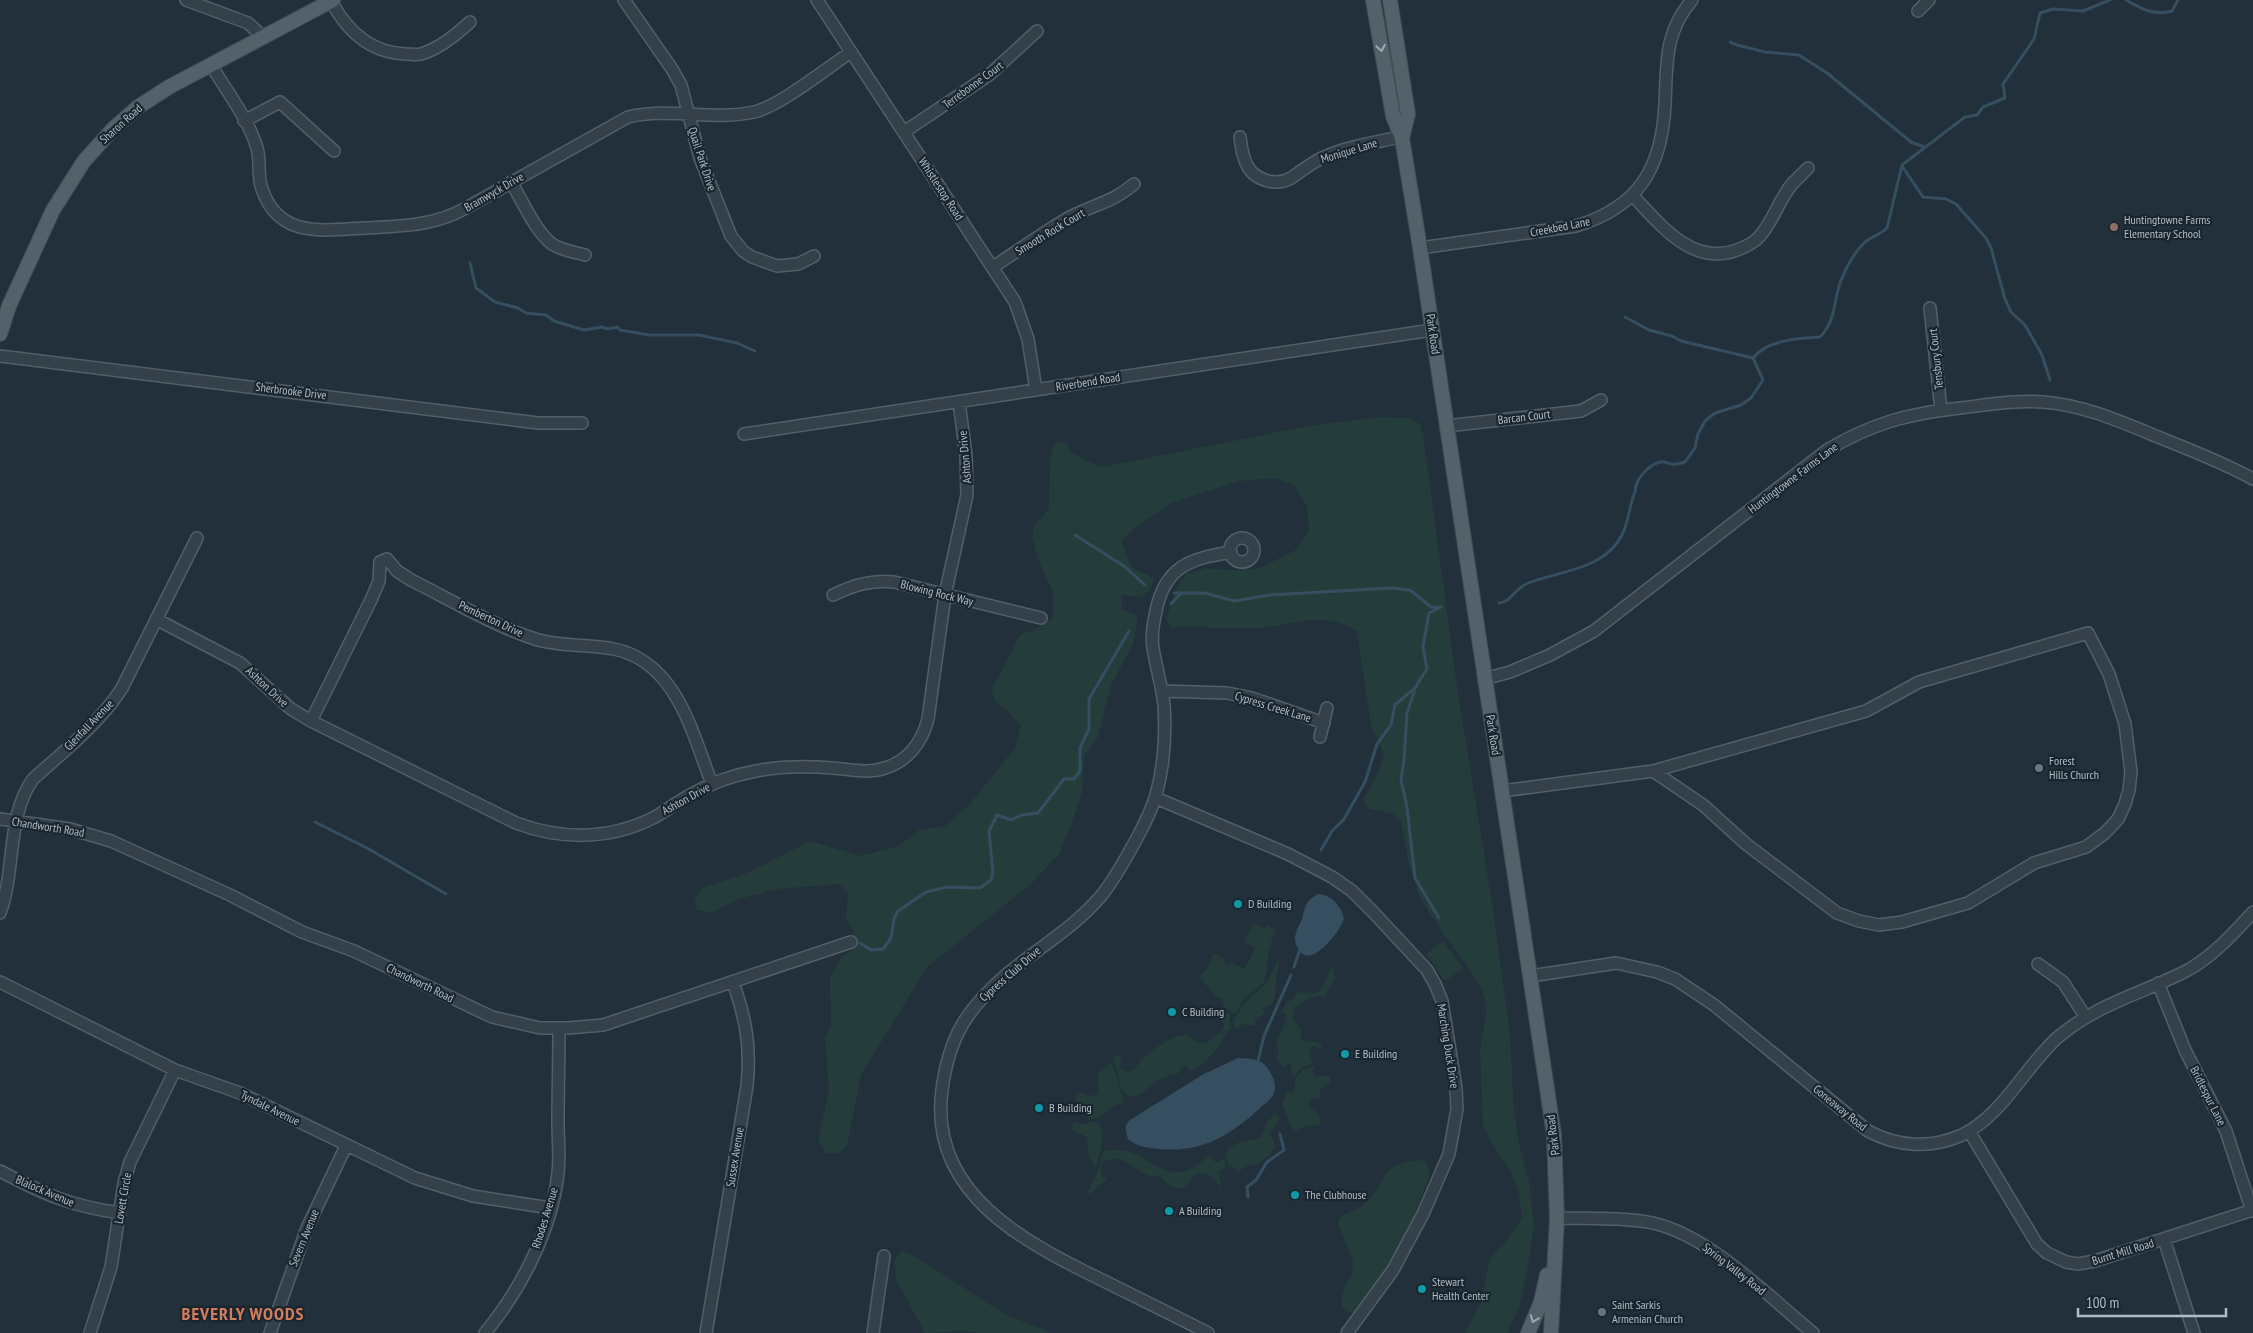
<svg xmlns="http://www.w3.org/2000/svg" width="2253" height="1333" viewBox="0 0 2253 1333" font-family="'PT Sans Narrow',sans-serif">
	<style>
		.green { fill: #243d3b }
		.water { fill: #354f61 }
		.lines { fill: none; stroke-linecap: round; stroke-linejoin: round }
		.stream { stroke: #354f61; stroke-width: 3 }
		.minor-casing { stroke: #535f68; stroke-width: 14 }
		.major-casing { stroke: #414d56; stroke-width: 16 }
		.minor { stroke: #35414a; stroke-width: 11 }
		.major { stroke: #53616a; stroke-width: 14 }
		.oneway { stroke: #9daab4 }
		.education-dot { fill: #8d6e63; stroke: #1a262f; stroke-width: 2 }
		.worship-dot { fill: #6b7280; stroke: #1a262f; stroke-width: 2 }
		.culture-dot { fill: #0f9aa8; stroke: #1a262f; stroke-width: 2 }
		.labels { text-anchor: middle; stroke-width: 4.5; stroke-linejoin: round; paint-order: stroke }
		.street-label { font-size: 12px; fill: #b0bcc6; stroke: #1a262f }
		.poi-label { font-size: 12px; fill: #b0bcc6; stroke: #1a262f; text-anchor: start }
		.district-label { font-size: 18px; font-weight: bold; letter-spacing: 1px; fill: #d47d5d; stroke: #1a262f }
	</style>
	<rect width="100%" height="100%" fill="#21303a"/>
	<path class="green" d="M1381 417 1408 418 1420 424 1423 434 1457 687 1493 909 1510 1035 1514 1113 1520 1148 1529 1181 1534 1226 1527 1272 1519 1308 1507 1333H1466L1468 1326 1481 1303 1490 1258 1507 1240 1522 1218 1519 1193 1509 1168 1495 1149 1483 1125 1480 1051 1487 1007 1482 990 1470 970 1443 933 1420 898 1408 860 1401 822 1393 814 1369 809 1363 800 1378 773 1384 754 1371 725 1357 632C1323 609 1296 625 1260 628 1230 630 1200 625 1171 628L1166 620 1176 590 1186 574 1206 568 1225 570 1258 569 1296 550 1309 530 1307 507 1295 486 1275 478 1239 481 1172 503 1136 527 1121 541 1132 568 1154 578 1150 589 1141 597 1121 595 1122 610 1138 615 1133 644 1111 685 1098 737 1084 756 1082 792 1072 823 1059 854 1031 884 927 967 861 1075 847 1146 839 1153H826L818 1141 829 1090 825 1038 831 1026 830 978 841 958 854 949V932L846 919 848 893 839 884 777 889 739 899 712 913 697 910 694 900 702 888 747 873 810 841 861 856 899 846 919 830 945 826 969 805 1015 748 1021 726 1006 709 995 702 992 689 1020 635 1036 629 1053 618V592L1039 562 1032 537 1034 527 1049 508 1050 462 1054 444 1062 441 1067 444 1072 453C1083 457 1091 464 1102 467L1308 426Z
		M1253 923 1265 929 1267 925 1275 929 1268 953 1267 972 1264 982 1243 1001 1237 1012 1232 1013 1223 1006 1222 998 1215 996 1199 976 1208 968 1213 953 1224 959 1223 962 1230 966 1232 963 1245 969 1255 948 1244 942Z
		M1443 941 1463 968 1445 981 1426 954Z
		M1279 959 1274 1001 1271 1005 1262 1008 1265 1014 1256 1019 1254 1026 1242 1024 1237 1029H1234V1020L1243 1005 1266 983Z
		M1333 967 1335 977 1325 997C1315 994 1293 1003 1293 1015 1292 1022 1298 1023 1300 1029 1302 1032 1300 1035 1302 1040L1318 1042 1322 1046 1320 1049 1314 1046 1310 1048 1309 1053 1313 1063 1301 1068 1294 1077 1290 1070 1293 1065 1289 1064 1283 1067 1277 1059 1279 1055 1276 1042 1287 1019 1285 1013 1281 1012 1287 1002 1292 1000 1298 992C1329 998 1320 981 1333 967Z
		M1221 1007 1230 1015 1231 1030 1227 1031C1221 1045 1206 1065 1190 1071L1187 1066 1184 1065 1177 1074 1161 1078 1140 1095 1128 1096C1116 1087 1119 1070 1113 1058L1118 1054 1122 1059 1120 1062 1121 1069 1127 1072C1136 1071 1138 1062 1145 1057 1154 1048 1174 1034 1187 1035L1198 1043H1207C1213 1035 1220 1035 1224 1027L1220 1015Z
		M1111 1062C1113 1064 1123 1098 1124 1102L1112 1107 1098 1119 1088 1118 1089 1108 1075 1107 1077 1092 1090 1096 1098 1094V1073Z
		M1312 1066 1315 1067 1313 1071 1315 1077 1327 1075 1330 1077V1082L1320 1090V1097L1309 1100 1310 1108 1319 1114 1321 1121 1319 1125 1305 1126 1296 1131C1287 1126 1289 1113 1282 1106L1286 1093 1292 1092 1295 1090V1079L1303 1070Z
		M1275 1115 1279 1117V1120L1270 1134 1276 1145 1270 1155 1256 1166 1250 1164 1237 1172 1234 1167H1229L1226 1155 1228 1149C1232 1146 1239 1142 1243 1141 1255 1140 1266 1139 1265 1123Z
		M1088 1121 1099 1123C1106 1134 1099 1156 1096 1168L1089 1157 1087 1137 1072 1130 1073 1122 1087 1124Z
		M1107 1150C1114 1151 1121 1149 1127 1151 1149 1157 1167 1180 1191 1169 1198 1166 1203 1159 1210 1155L1215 1162H1218L1224 1158 1226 1167 1219 1171 1221 1188C1217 1181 1204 1166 1194 1176 1191 1178 1189 1183 1187 1187L1177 1189 1165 1182 1160 1176C1155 1175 1154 1178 1149 1176 1135 1170 1116 1148 1101 1165V1176L1108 1178 1091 1193 1087 1194 1099 1168 1103 1152Z
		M1420 1160 1426 1162 1430 1174 1407 1235 1386 1270 1353 1313 1347 1312 1342 1307V1297L1345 1286 1352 1275 1353 1262 1338 1223 1341 1216C1349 1212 1359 1209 1365 1204 1391 1180 1376 1165 1420 1160Z
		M901 1251 910 1253 1006 1315 1053 1333H978C963 1329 942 1333 925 1333L897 1281 894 1262Z"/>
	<path class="water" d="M1318 894C1331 894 1342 907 1344 919 1340 932 1309 972 1298 948 1295 944 1294 938 1296 933 1297 928 1300 924 1302 919 1306 905 1304 903 1318 894Z
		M1238 1058C1257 1059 1265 1059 1273 1078 1275 1083 1276 1088 1274 1093 1272 1099 1263 1105 1259 1109 1230 1136 1200 1153 1160 1149 1149 1148 1137 1147 1128 1139 1126 1132 1123 1126 1130 1120L1202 1075Z"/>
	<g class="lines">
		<path class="stream" d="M2126 0C2141 9 2155 16 2172 11L2178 0
			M1730 42 1737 45 1765 52 1799 55 1827 73 1911 142 1924 147
			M1902 166 1923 197 1946 199 1956 204 1986 238 1991 248 2005 299 2011 312 2025 325 2042 355 2050 380
			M470 263 476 288 495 302 518 308 526 313 546 315 554 321 584 330 602 327 608 329 617 327 620 330 649 335H699L737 343 755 351
			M1625 317 1649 330 1672 336 1681 341 1753 358
			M1753 358C1767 340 1799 338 1820 337 1835 323 1834 301 1840 283 1845 270 1854 253 1864 243 1870 237 1880 235 1887 228L1902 165 1965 117 1977 115 1983 107 2005 98 2003 84 2034 39 2040 13 2053 9 2083 11 2110 0
			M1075 535 1124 566 1145 585
			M1174 593H1205L1234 601 1270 595 1391 588 1410 590 1431 607H1438
			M1499 603C1511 602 1515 589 1526 584 1556 571 1604 571 1622 535 1629 521 1629 506 1635 492 1635 480 1648 465 1660 462 1665 461 1668 464 1672 464 1676 465 1681 463 1685 462L1695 448 1698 434 1705 421 1715 413 1741 405 1751 398 1763 380 1753 358
			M1171 604 1181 593
			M315 822 367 848 446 894
			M1321 850 1332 831 1344 819 1365 782 1377 744 1391 725 1395 705 1416 687
			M1439 918 1415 878 1407 807 1401 780 1404 760 1407 713 1416 686 1427 669 1423 647 1429 613 1441 607
			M860 943 871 950 883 949 891 938 894 919 898 911 926 892 947 887 980 888 991 880 993 873 989 831 997 815 1011 820 1022 815 1038 813 1064 779H1074L1080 771V748L1089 729V699L1129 631
			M1294 967 1300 949
			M1258 1061 1264 1036 1291 975
			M1248 1197 1247 1187 1256 1180 1267 1162 1284 1150 1280 1134"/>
		<defs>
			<path id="minor" d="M186 0 248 23 262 36
				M624 0 672 69 681 85 700 158 731 236 743 251 752 257 777 266 798 264 814 256
				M817 0 1015 302 1028 339 1036 390
				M331 1C347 31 371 53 406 54 411 54 417 55 421 54 439 49 457 34 470 22
				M1918 11 1929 0
				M211 65C226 90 249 120 257 148 261 161 257 176 262 189 279 239 323 230 365 228 399 226 434 226 464 209L628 117C670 107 712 121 754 112 780 106 827 68 851 52
				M244 121 280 102 334 151
				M904 132 989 75 1037 31
				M1240 137C1241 145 1242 154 1246 163 1253 180 1276 187 1291 178 1302 171 1312 162 1324 157 1346 147 1371 143 1395 138H1402
				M511 182C522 200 535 231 552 244 561 250 574 252 585 255
				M1633 196C1660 224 1692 267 1737 250 1745 247 1754 243 1760 236 1773 221 1779 200 1792 184 1797 179 1803 173 1808 168
				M1420 248 1576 226C1639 207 1662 168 1665 104 1667 64 1664 33 1692 0
				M993 267C1018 251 1042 233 1068 218 1092 205 1112 203 1134 184
				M1930 308 1941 410
				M0 356 538 423H582
				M1446 426 1581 411 1601 400
				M744 434 1432 330
				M1230 550a12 12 0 1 1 24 0a12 12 0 1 1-24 0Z
				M833 595C854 585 870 580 894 582L1041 618
				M156 619 240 663 291 709 311 721 516 823C561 840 609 840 653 818 666 811 678 801 692 794 711 783 734 775 756 771 781 766 806 766 832 768 850 769 867 774 885 768 908 761 922 742 928 719L945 595 967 495 966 455 959 402
				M2088 633 2109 674 2125 724 2131 772 2129 790 2125 804 2118 819 2105 833 2086 847 2034 863 1968 903 1902 922 1879 925 1859 921 1837 913 1746 844 1703 805 1653 771 1866 711 1919 682Z
				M1484 679 1510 672 1550 655 1594 631 1827 450C1873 423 1907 414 1960 408 1987 405 2015 400 2043 402 2085 405 2124 423 2163 439 2193 451 2224 463 2253 479
				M1162 691 1227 693 1252 698 1324 723
				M311 721 371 600 379 581 380 562 387 559 397 571 411 580C451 600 492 625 535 639 561 647 588 644 614 649 677 662 692 733 712 784
				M1320 737 1327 708
				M1502 791 1653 771
				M1156 798 1288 854 1332 877 1352 891 1373 912 1427 970 1435 984 1442 1001 1456 1088 1457 1109 1449 1154 1423 1214 1393 1270 1347 1333
				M0 819 70 829 111 841 230 895 302 932 354 951 492 1017 540 1028H568L603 1025 851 942
				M0 913C16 870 6 817 33 779 64 751 99 724 122 688L197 538
				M2038 964 2063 982 2085 1016
				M1531 976 1616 963 1657 972 1675 979 1714 1005 1868 1131C1898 1147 1931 1149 1962 1135 2003 1115 2024 1068 2057 1038 2096 1004 2144 993 2188 970 2213 956 2234 933 2253 912
				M0 982 175 1070 240 1093 415 1178 473 1196 550 1208
				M2158 983 2185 1050 2226 1131 2252 1211
				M1969 1131 2037 1244 2047 1253 2066 1262 2078 1264 2095 1261 2253 1210
				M0 1171C44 1194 70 1206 120 1213
				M1557 1218C1588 1219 1622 1217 1653 1223 1710 1236 1768 1296 1813 1333
				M2164 1239 2194 1333
				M90 1333 111 1267 124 1183 130 1162 175 1070
				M270 1333 307 1228 346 1146
				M485 1333C521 1289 552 1230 558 1173 560 1157 558 1140 558 1123 558 1092 559 1060 559 1029
				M706 1333 747 1086C751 1046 746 1020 733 982
				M873 1333 884 1256
				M1208 1333C1173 1315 1138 1298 1104 1281 1026 1243 928 1194 942 1090 949 1036 967 1009 1007 974 1037 949 1076 926 1101 896 1115 879 1126 858 1137 838 1144 825 1152 809 1156 795 1164 766 1166 735 1164 705 1162 686 1156 667 1153 648 1151 636 1153 624 1156 611 1165 566 1190 559 1231 552"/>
			<path id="major" d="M1373 0 1393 116 1402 138 1420 248 1554 1135 1557 1218 1551 1333
				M1390 0 1408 114 1402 138
				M0 334 9 306 53 210 84 161 113 129 138 107 169 87 333 0
				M1528 1333 1541 1302 1547 1275"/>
		</defs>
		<use href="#minor" class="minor-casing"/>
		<use href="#major" class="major-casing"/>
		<use href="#minor" class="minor"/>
		<use href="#major" class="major"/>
	</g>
	<defs><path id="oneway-chevron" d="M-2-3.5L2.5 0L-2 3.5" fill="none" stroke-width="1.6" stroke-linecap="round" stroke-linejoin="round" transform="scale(1.25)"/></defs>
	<g class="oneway">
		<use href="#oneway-chevron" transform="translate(1381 48) rotate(80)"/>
		<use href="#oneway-chevron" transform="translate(1534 1319) rotate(111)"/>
	</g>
	<circle class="education-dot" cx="2114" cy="227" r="5"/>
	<g class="worship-dot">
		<circle cx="2039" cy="768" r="5"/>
		<circle cx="1602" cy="1312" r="5"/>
	</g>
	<g class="culture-dot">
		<circle cx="1238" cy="904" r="5"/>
		<circle cx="1172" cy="1012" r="5"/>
		<circle cx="1345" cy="1054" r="5"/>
		<circle cx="1039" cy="1108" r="5"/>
		<circle cx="1295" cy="1195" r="5"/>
		<circle cx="1169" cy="1211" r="5"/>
		<circle cx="1422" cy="1289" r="5"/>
	</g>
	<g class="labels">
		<g class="street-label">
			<text transform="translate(973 85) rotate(-36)" y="4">Terrebonne Court</text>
			<text transform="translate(121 124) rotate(-42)" y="4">Sharon Road</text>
			<text transform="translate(1349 151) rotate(-17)" y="4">Monique Lane</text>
			<text transform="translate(702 159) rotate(72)" y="4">Quail Park Drive</text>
			<text transform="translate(941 189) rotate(57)" y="4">Whistlestop Road</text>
			<text transform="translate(494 192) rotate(-30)" y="4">Bramwyck Drive</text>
			<text transform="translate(1560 227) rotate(-11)" y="4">Creekbed Lane</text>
			<text transform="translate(1050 232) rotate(-31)" y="4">Smooth Rock Court</text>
			<text transform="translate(1433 334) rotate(82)" y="4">Park Road</text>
			<text transform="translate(1936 359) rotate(-96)" y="4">Tensbury Court</text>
			<text transform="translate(1088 382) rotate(-9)" y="4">Riverbend Road</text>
			<text transform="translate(291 391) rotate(7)" y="4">Sherbrooke Drive</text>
			<text transform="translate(1524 417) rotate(-7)" y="4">Barcan Court</text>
			<text transform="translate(965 457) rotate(-95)" y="4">Ashton Drive</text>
			<text transform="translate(1793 478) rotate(-37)" y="4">Huntingtowne Farms Lane</text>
			<text transform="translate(937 593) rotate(14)" y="4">Blowing Rock Way</text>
			<text transform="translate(491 619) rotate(25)" y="4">Pemberton Drive</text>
			<text transform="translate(267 687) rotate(43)" y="4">Ashton Drive</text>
			<text transform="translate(1273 707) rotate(17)" y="4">Cypress Creek Lane</text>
			<text transform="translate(89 725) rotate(-46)" y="4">Glenfall Avenue</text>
			<text transform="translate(1493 735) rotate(81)" y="4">Park Road</text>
			<text transform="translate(686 799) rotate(-29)" y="4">Ashton Drive</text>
			<text transform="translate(48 827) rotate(9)" y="4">Chandworth Road</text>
			<text transform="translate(1010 974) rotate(-41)" y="4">Cypress Club Drive</text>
			<text transform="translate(420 983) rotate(26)" y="4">Chandworth Road</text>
			<text transform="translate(1448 1046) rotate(81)" y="4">Marching Duck Drive</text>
			<text transform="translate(2208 1096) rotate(63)" y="4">Bridlespur Lane</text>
			<text transform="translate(270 1108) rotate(26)" y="4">Tyndale Avenue</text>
			<text transform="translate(1840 1108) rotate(39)" y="4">Goneaway Road</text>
			<text transform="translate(1553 1135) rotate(-97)" y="4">Park Road</text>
			<text transform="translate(735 1157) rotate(-81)" y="4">Sussex Avenue</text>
			<text transform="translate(45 1191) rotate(23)" y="4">Blalock Avenue</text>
			<text transform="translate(123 1198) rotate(-80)" y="4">Lovett Circle</text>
			<text transform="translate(545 1218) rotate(-73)" y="4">Rhodes Avenue</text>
			<text transform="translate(304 1238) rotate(-68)" y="4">Severn Avenue</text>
			<text transform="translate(2123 1252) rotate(-17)" y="4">Burnt Mill Road</text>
			<text transform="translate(1734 1269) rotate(38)" y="4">Spring Valley Road</text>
		</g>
		<g class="poi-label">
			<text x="2124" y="224">Huntingtowne Farms<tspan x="2124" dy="14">Elementary School</tspan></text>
			<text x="2049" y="765">Forest<tspan x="2049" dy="14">Hills Church</tspan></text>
			<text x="1248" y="908">D Building</text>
			<text x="1182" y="1016">C Building</text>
			<text x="1355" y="1058">E Building</text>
			<text x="1049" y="1112">B Building</text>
			<text x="1305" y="1199">The Clubhouse</text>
			<text x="1179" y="1215">A Building</text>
			<text x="1432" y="1286">Stewart<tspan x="1432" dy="14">Health Center</tspan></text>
			<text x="1612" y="1309">Saint Sarkis<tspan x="1612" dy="14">Armenian Church</tspan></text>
		</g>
		<g class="district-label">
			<text x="243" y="1320">BEVERLY WOODS</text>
		</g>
	</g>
	<path d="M2078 1308v8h148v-8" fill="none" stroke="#b0bcc6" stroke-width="2.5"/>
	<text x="2086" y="1308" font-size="15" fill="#b0bcc6" stroke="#1a262f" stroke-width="4" paint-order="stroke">100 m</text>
</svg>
